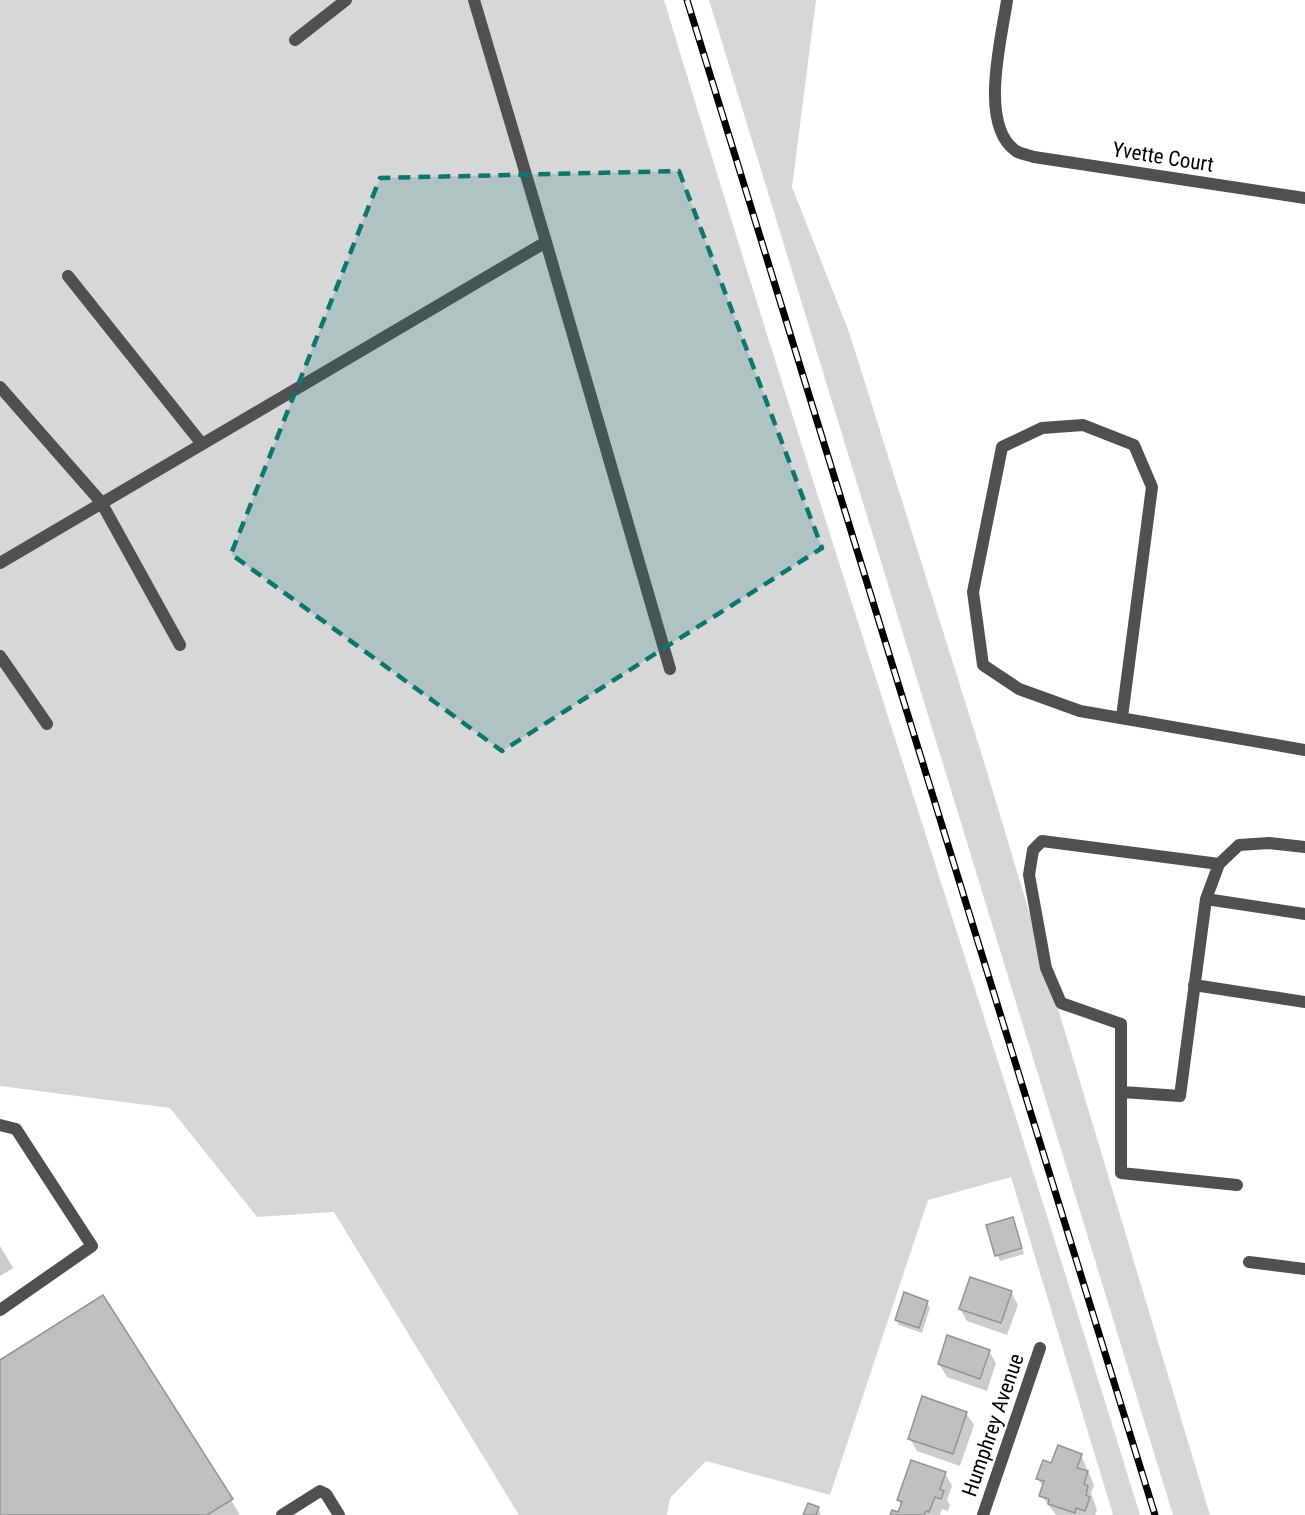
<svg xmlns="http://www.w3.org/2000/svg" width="1305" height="1515" viewBox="0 0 1305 1515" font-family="'Roboto Condensed',sans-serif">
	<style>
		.green { fill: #d7d7d7 }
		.shadow { fill: #0003 }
		.building { fill: #c0c0c0; stroke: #949494; stroke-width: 1.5 }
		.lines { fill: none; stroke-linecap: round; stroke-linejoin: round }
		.lane { stroke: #505050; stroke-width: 12 }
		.street { stroke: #505050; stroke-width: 12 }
		.rail-casing { stroke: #000; stroke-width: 7 }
		.rail { stroke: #fff; stroke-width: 4.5; stroke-dasharray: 14; stroke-linecap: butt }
		.marked { fill: #0f766e; fill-opacity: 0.2; stroke: #0f766e; stroke-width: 4.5; stroke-dasharray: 12 8; stroke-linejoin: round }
		.labels { text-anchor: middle; stroke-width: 4.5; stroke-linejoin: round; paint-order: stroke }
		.street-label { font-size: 21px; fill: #000; stroke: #fff }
	</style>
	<rect width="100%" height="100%" fill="#fff"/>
	<path class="green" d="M0 0H664C817 507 985 1009 1140 1515H1113L1011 1177 928 1200 830 1495 706 1461 670 1498 667 1515H519L334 1212 257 1217 170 1108 0 1086Z
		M709 0H816L792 187 849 332 985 765 1210 1515H1173Z"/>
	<path class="shadow" d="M1013 1219 1024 1254 1000 1261 997 1255Z
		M0 1246 13 1268 0 1276Z
		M1011 1292 1018 1305 1007 1335 967 1321 960 1309Z
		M927 1302 930 1308 922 1333 899 1325 896 1320Z
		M989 1351 996 1363 987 1391 947 1377 939 1364Z
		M0 1362 231 1500 240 1515H0Z
		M966 1413 974 1425 960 1466 917 1451 910 1439Z
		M1081 1455 1094 1485 1091 1493 1097 1510 1095 1515H1056L1041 1495 1044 1488 1038 1479 1052 1465Z
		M945 1473 952 1486 947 1500 950 1505 948 1511 942 1509 940 1515H892L899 1514 902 1506 898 1500Z
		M818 1508 821 1515H805Z"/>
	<path class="building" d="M1013 1217 1022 1248 995 1256 986 1225Z
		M970 1277 1012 1291 1001 1323 959 1309Z
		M904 1292 928 1301 919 1328 895 1320Z
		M103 1295 233 1499 207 1515H0V1360Z
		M947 1335 990 1350 980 1379 938 1364Z
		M922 1396 967 1412 953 1454 908 1439Z
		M1058 1445 1082 1454 1077 1468 1088 1471 1084 1484 1088 1486 1086 1495 1090 1497 1085 1511 1076 1508 1075 1513 1048 1504 1049 1499 1039 1496 1044 1481 1036 1479 1043 1460 1051 1463Z
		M911 1460 946 1472 940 1489 944 1491 941 1499 935 1497 929 1512 926 1511 924 1515H890L892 1510 898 1512 902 1502 897 1500Z
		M808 1503 819 1507 816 1515H803Z"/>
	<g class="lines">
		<path class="lane" d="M474 0 546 242
			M295 40 346 0
			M68 276 202 444
			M0 387 101 502 180 645
			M0 563 546 242 670 669
			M0 656 47 724
			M1122 717 1152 487 1134 445 1083 425 1042 428 1002 447 973 592 983 665 1019 689 1080 711 1305 750
			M1219 864 1042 841 1033 850 1029 875 1046 968 1061 1003 1121 1024V1173L1237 1185
			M1206 899 1305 914
			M1194 985 1305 1002
			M1123 1092 1180 1096 1206 899 1219 864 1239 845 1269 843 1305 847
			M0 1125 16 1129 92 1246 0 1310
			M1249 1262 1305 1269
			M282 1515 320 1491 326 1494 339 1515"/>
		<path class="street" d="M1007 0C1002 37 978 125 1016 151 1021 154 1028 155 1034 157L1305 198
			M983 1515 1040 1348"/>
		<defs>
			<path id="rail" d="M687 0 1155 1515"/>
		</defs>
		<use href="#rail" class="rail-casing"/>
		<use href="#rail" class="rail"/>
	</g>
	<path class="marked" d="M679 171 822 548 502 751 231 554 380 178Z"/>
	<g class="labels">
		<g class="street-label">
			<text transform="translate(1163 157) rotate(9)" y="7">Yvette Court</text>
			<text transform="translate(993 1425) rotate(-71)" y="7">Humphrey Avenue</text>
		</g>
	</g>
</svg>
